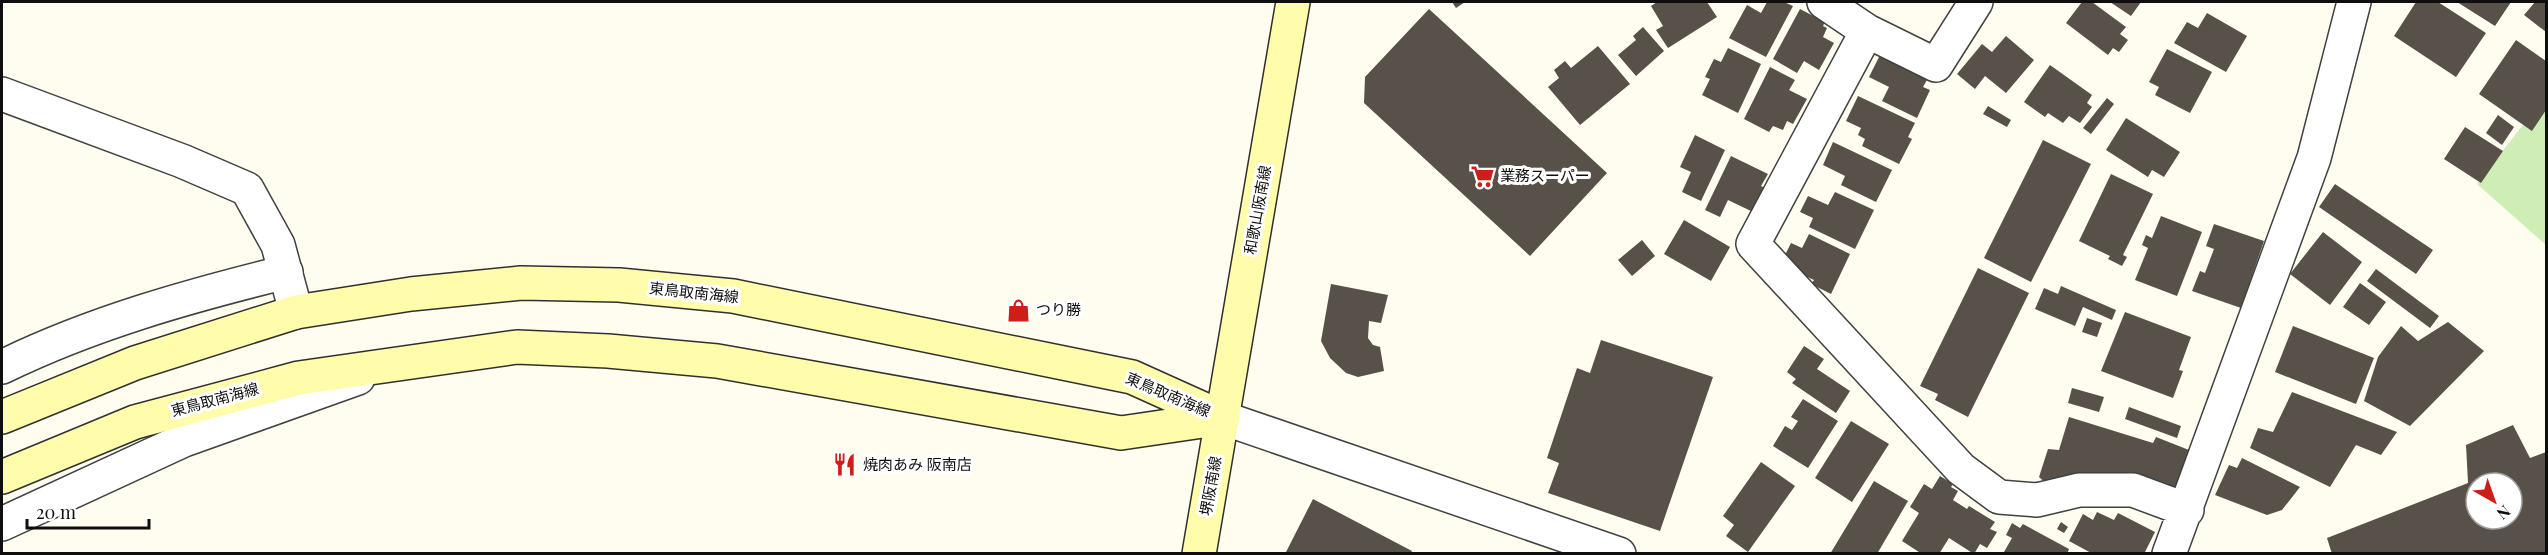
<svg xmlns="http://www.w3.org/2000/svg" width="2548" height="555" viewBox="0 0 2548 555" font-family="'Playfair Display','Noto Sans JP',serif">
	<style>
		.green { fill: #ceeeb5 }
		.building { fill: #58514a; fill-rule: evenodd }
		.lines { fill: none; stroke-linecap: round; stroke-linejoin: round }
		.minor-casing { stroke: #414141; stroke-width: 36 }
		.tertiary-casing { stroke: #414141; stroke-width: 36 }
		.secondary-casing { stroke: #303030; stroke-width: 36 }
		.minor { stroke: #fff; stroke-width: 33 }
		.tertiary { stroke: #fff; stroke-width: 33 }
		.secondary { stroke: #fffdab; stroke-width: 33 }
		.labels { text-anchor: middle; stroke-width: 6; stroke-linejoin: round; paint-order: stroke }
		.poi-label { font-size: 15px; fill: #0e0e0e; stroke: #fff; text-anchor: start }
		.street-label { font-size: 15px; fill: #0e0e0e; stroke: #fff }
	</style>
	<rect width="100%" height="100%" fill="#fffdf0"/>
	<path class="green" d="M2546 95V245L2477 184Z"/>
	<path class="building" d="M1452 2H1465L1456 8Z
		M1657 2H1707L1717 17 1668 48 1656 30 1663 26 1651 6Z
		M1767 2H1784L1793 6 1766 57 1729 38 1747 5 1761 13Z
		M2082 2H2092L2126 27 2120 34 2128 40 2119 52 2113 48 2108 55 2066 23Z
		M2110 2H2141L2131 16Z
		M2416 2H2438L2486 33 2456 77 2394 36Z
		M2457 2H2511L2495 26Z
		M2535 2H2546V32L2524 15Z
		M1429 9 1607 173 1530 256 1364 103 1365 77Z
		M1800 9 1825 22 1823 26 1827 28 1823 37 1834 43 1819 70 1804 61 1797 73 1773 59Z
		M2207 13 2247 36 2226 72 2174 43 2187 22 2198 28Z
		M1643 27 1664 51 1636 76 1618 55 1636 40 1633 36Z
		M2006 36 2034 60 2006 93 1985 76 1975 89 1957 74 1982 44 1992 52Z
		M2516 40 2546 61V110L2532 131 2479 94Z
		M1598 46 1630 84 1580 125 1548 87 1559 78 1554 70 1565 61 1571 68Z
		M1728 48 1761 64 1738 113 1702 95 1710 79 1705 77 1714 59 1721 62Z
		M2167 49 2212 72 2190 113 2155 95 2159 87 2149 82Z
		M1880 55 1928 78 1923 87 1930 90 1917 118 1882 101 1889 87 1869 77Z
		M2050 65 2092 95 2087 103 2092 107 2080 123 2069 116 2063 123 2048 113 2045 117 2024 102Z
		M1770 67 1795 80 1789 90 1807 99 1793 124 1787 121 1783 130 1773 126 1769 132 1744 119Z
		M1858 96 1915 123 1908 137 1912 139 1899 164 1862 146 1865 139 1858 135 1861 128 1846 121Z
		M2107 98 2114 104 2091 134 2083 128Z
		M1988 106 2011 120 2007 127 1983 114Z
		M2498 115 2514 127 2502 145 2486 133Z
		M2126 118 2180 152 2164 177 2152 170 2148 177 2106 150Z
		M2465 127 2503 151 2481 183 2444 159Z
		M1695 135 1725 150 1701 201 1682 192 1691 172 1680 167Z
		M2043 140 2091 164 2031 282 1984 258Z
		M1833 142 1892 170 1876 202 1841 185 1845 176 1823 165Z
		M1731 156 1768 174 1761 186 1765 188 1753 212 1728 200 1720 217 1705 210Z
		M2111 174 2153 194 2123 255 2127 257 2122 266 2108 259 2110 256 2079 241Z
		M2335 184 2433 250 2416 274 2319 207Z
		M1835 192 1874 210 1855 249 1809 227 1813 218 1800 212 1808 196 1828 205Z
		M2161 216 2202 232 2177 296 2135 280 2148 248 2142 245 2146 235 2152 238Z
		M1684 220 1730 247 1711 281 1664 254Z
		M2214 224 2264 241 2241 308 2192 291 2200 271 2205 273 2214 249 2206 246Z
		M2323 232 2362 262 2330 305 2290 274Z
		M1809 234 1850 254 1831 294 1811 284 1814 280 1792 270 1783 259 1791 243 1802 248Z
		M1642 240 1655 256 1632 276 1618 260Z
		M1978 268 2029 293 1968 417 1935 400 1938 394 1920 386Z
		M2376 269 2439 316 2430 328 2367 281Z
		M2360 283 2386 302 2369 325 2343 307Z
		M1331 284 1388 295 1381 323 1369 321 1368 338 1373 345 1380 347 1384 371 1358 377 1346 373 1330 358 1321 341Z
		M2061 286 2116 310 2112 320 2083 307 2075 326 2035 309 2044 288 2058 294Z
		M2125 312 2191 337 2179 370 2183 371 2173 398 2101 371Z
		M2087 318 2102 323 2097 337 2082 332Z
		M2448 322 2484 351 2410 426 2364 401 2378 357 2401 326 2418 341Z
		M2293 326 2374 358 2356 404 2275 372Z
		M1601 340 1713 377 1660 531 1548 493 1559 463 1547 458 1577 368 1590 373Z
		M1804 346 1824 359 1817 369 1850 391 1836 413 1792 383 1796 379 1787 372Z
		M2072 388 2104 397 2099 412 2068 403Z
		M2292 392 2397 432 2381 455 2356 445 2330 487 2250 448 2258 428 2273 432Z
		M1803 399 1838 421 1808 468 1773 446 1785 426 1792 430 1798 421 1791 417Z
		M2129 407 2181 426 2177 438 2125 419Z
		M2069 417 2153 443 2156 437 2189 450 2174 490 2049 486 2039 477 2048 449 2059 450Z
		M1851 421 1889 444 1852 502 1815 478Z
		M2513 425 2530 458 2546 452V554H2332L2327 538 2468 483 2466 445ZM2476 483H2512V519H2476Z
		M2242 458 2300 487 2282 510 2267 515 2215 495 2229 465 2237 468Z
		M1761 462 1795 486 1748 552 1726 536 1734 525 1723 516Z
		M1940 476 1953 484 1951 487 1958 491 1953 500 1967 509 1969 506 1995 522 1990 529 1997 532 1987 548 1980 544 1974 554 1949 538 1939 554H1922L1902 541 1919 513 1910 507 1924 484 1932 489Z
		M1874 481 1908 501 1877 554H1830Z
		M1313 499 1412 551 1410 554H1285Z
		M2097 512 2114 520 2118 513 2155 532 2144 554H2093L2069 541 2083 514 2093 520Z
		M2061 522 2068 527 2064 533 2057 529Z
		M2012 523 2020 528 2023 524 2069 549 2067 554H2007L2004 552 2012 538 2006 535Z"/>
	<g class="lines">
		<defs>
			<path id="minor" d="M1824 2 1867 31 1936 65 1976 2
				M1867 31 1753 244 1961 469 1999 497 2037 500 2079 490H2133L2187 510
				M2 367C92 323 189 296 286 272
				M2 524 184 440 358 378
				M2169 554 2314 158 2354 2"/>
			<path id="tertiary" d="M2 94 182 161 247 189 278 245 296 312
				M1223 418 1619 554"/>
			<path id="secondary" d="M2 417 135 363 296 312 411 294 521 283 619 285 733 296 1132 377 1223 418
				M2 477 135 422 299 378 517 347 608 351 717 361 1121 433 1223 418
				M1199 554 1293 2"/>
		</defs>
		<use href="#minor" class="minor-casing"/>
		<use href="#tertiary" class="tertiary-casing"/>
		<use href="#secondary" class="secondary-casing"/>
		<use href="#minor" class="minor"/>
		<use href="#tertiary" class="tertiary"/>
		<use href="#secondary" class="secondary"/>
	</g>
	<defs>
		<symbol id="supermarket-bare" viewBox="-9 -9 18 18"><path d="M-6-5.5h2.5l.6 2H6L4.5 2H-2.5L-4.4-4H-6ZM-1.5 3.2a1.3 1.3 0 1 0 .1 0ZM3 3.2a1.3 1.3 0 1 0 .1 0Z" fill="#cd1f18" stroke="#fff" stroke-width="2.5" paint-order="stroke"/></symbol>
		<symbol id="shop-bare" viewBox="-9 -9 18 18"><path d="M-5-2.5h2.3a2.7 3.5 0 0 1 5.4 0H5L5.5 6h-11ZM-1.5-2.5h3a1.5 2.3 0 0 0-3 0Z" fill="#cd1f18" stroke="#fff" stroke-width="2.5" paint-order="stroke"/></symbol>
		<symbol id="restaurant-bare" viewBox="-9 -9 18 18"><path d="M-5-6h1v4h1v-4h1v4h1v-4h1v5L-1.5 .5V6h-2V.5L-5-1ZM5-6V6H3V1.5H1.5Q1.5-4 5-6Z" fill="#cd1f18" stroke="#fff" stroke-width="2.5" paint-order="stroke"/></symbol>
	</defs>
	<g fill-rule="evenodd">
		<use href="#supermarket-bare" x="1466" y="160" width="33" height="33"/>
		<use href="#shop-bare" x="1002" y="294" width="33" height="33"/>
		<use href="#restaurant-bare" x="828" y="448" width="33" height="33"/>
	</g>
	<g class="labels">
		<g class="poi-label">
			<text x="1500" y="181">業務スーパー</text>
			<text x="1036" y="315">つり勝</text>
			<text x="863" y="470">焼肉あみ 阪南店</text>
		</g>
		<g class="street-label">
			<text transform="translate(1258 210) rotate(-80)" y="5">和歌山阪南線</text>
			<text transform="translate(694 293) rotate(6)" y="5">東鳥取南海線</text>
			<text transform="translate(1168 395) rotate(23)" y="5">東鳥取南海線</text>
			<text transform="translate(215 400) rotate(-15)" y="5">東鳥取南海線</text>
			<text transform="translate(1211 486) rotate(-80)" y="5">堺阪南線</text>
		</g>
	</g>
	<rect width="2548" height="555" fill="none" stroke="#0e0e0e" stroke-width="6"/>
	<g transform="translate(2494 501) rotate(140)"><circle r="28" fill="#ffffff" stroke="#9f9f9f" stroke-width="1.5"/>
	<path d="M0-4.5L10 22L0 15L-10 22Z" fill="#cd1f18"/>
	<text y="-9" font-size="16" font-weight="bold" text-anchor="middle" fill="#0e0e0e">N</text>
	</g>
	<path d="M27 519v9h122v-9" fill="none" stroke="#0e0e0e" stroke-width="3"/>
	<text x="36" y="519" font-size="18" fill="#0e0e0e" stroke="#ffffff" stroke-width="4.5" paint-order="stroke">20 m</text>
</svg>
